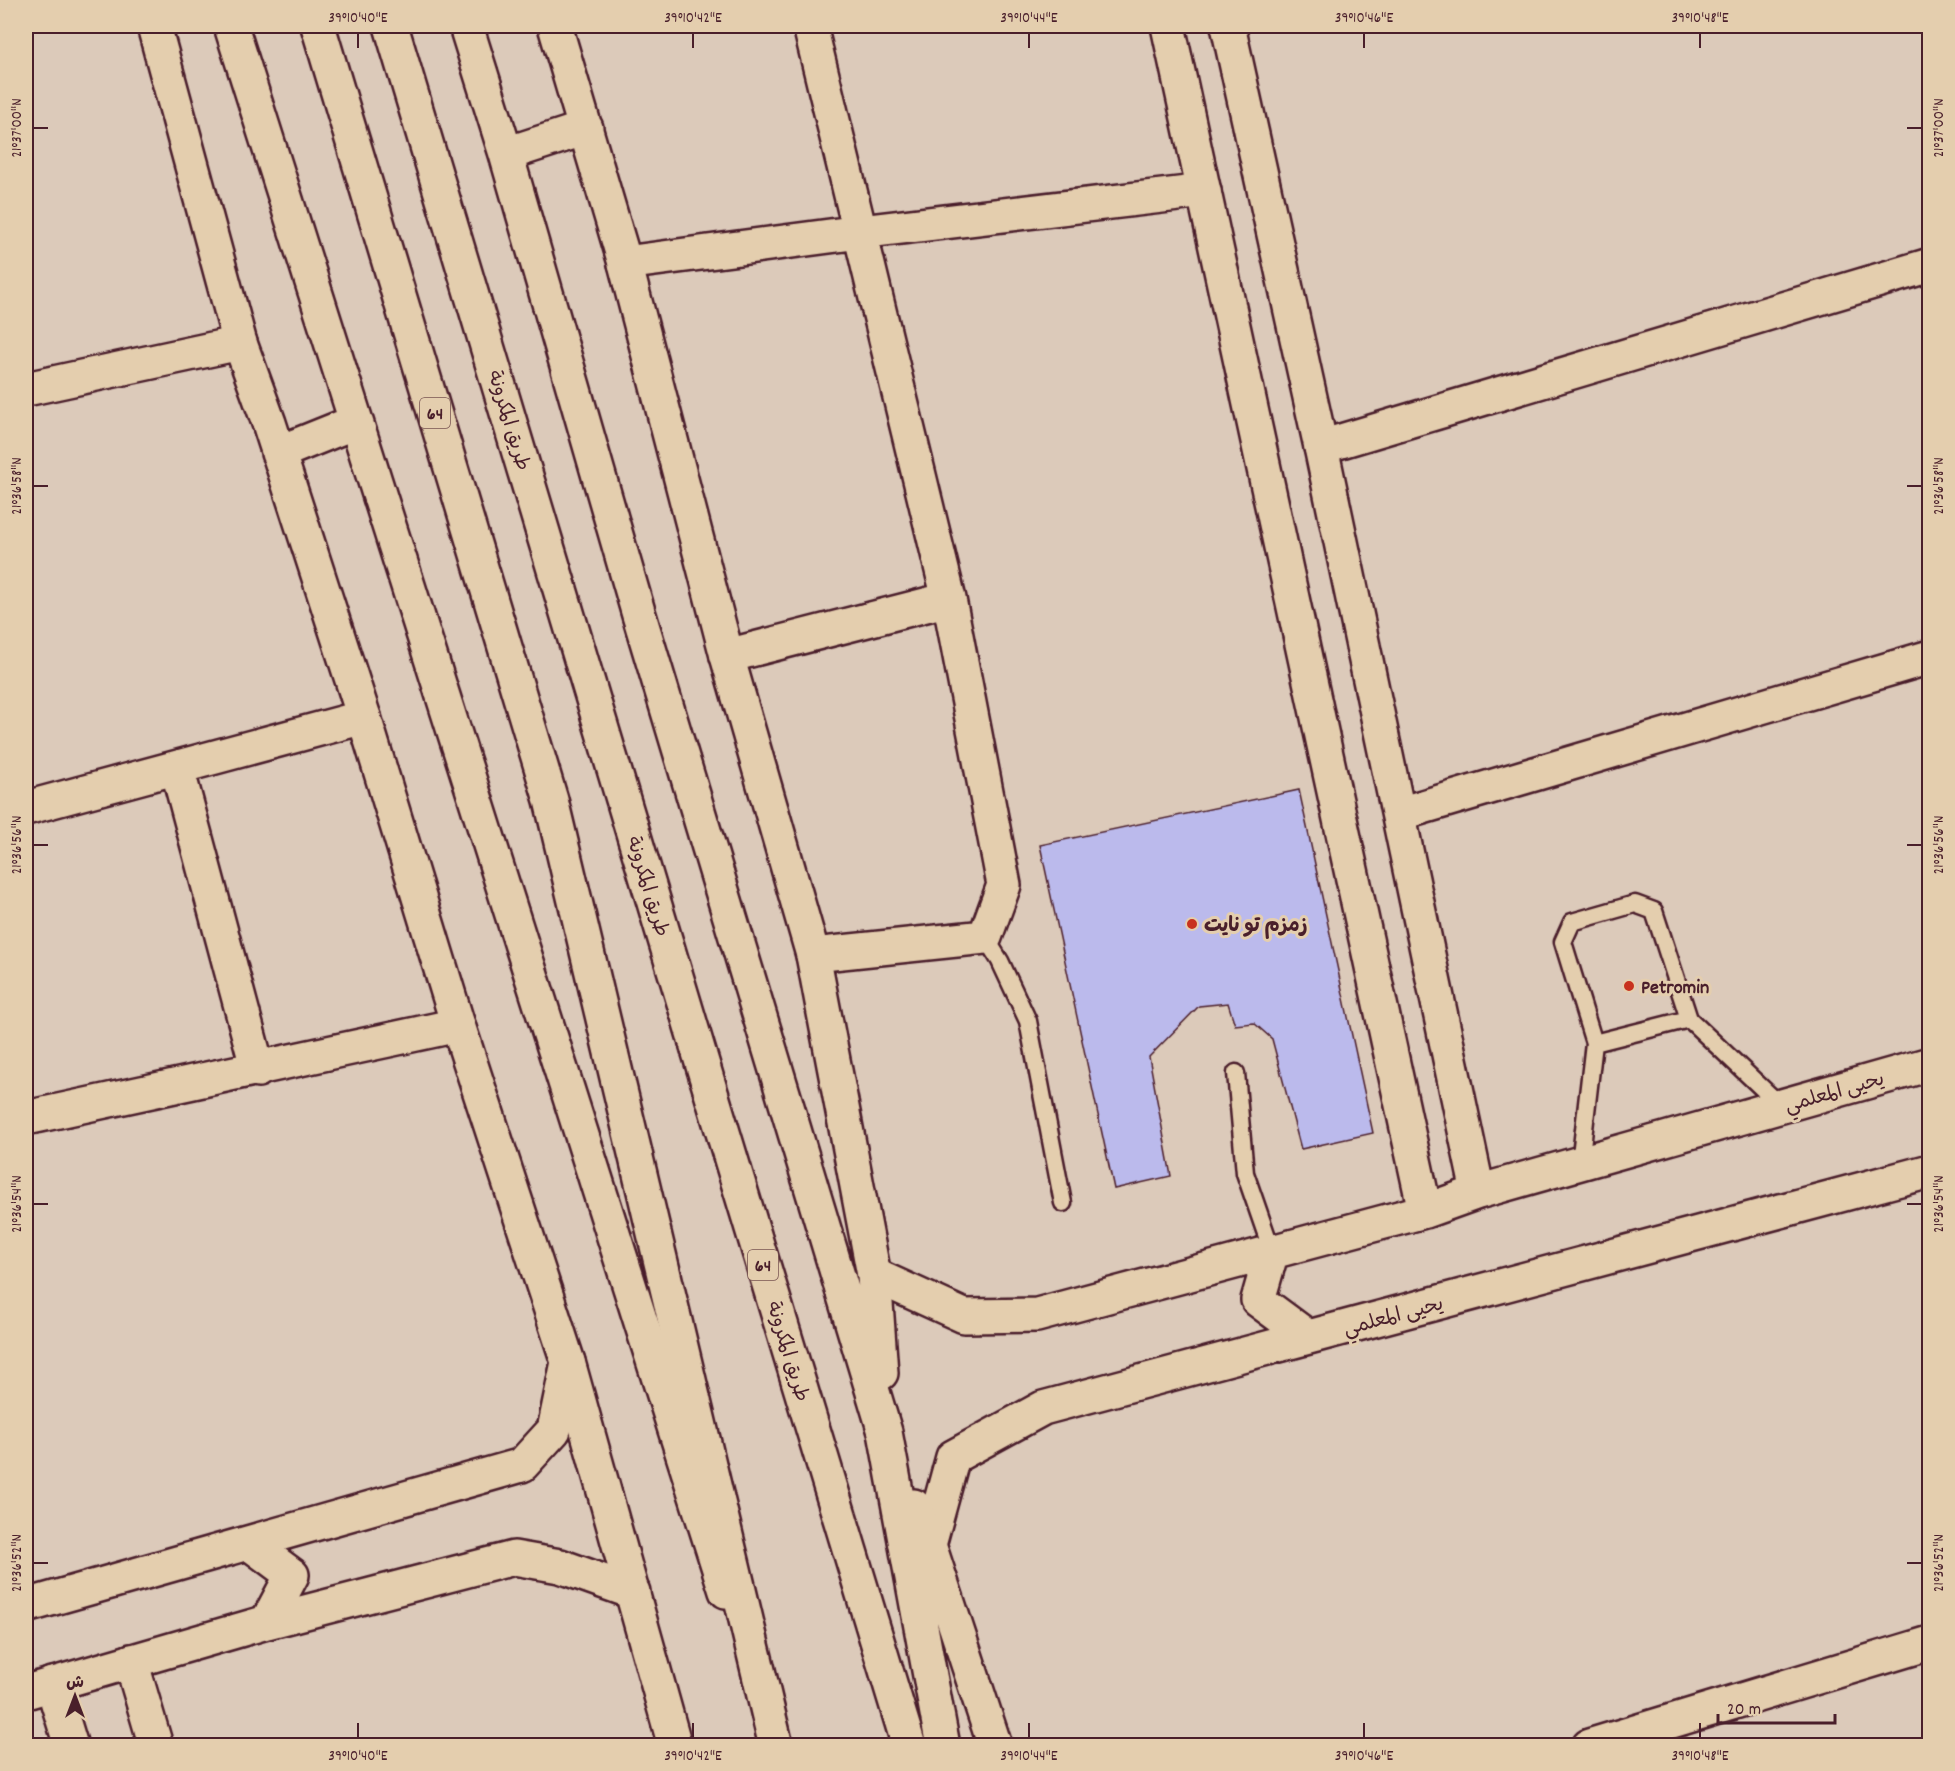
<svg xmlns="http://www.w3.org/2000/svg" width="1955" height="1771" viewBox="0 0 1955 1771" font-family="Dekko,'Playpen Sans Arabic',sans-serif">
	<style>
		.building { fill: #bbbaec; stroke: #4a1f2b; stroke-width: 1.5 }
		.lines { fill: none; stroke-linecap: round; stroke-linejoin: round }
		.service-casing { stroke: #4a1f2b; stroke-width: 21 }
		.minor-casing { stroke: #4a1f2b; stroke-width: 38 }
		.tertiary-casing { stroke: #4a1f2b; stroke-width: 38 }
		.secondary-casing { stroke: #4a1f2b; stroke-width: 38 }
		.primary-casing { stroke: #4a1f2b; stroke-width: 38 }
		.service { stroke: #e4ceae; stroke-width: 16 }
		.minor { stroke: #e4ceae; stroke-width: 33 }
		.tertiary { stroke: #e4ceae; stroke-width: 33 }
		.secondary { stroke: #e4ceae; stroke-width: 33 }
		.primary { stroke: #e4ceae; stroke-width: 33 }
		.ticks { fill: none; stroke: #4a1f2b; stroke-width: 2 }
		.poi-dot { fill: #c8321e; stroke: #e4ceae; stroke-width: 2 }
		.labels { text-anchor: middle; stroke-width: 6; stroke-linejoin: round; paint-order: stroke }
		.shield { fill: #e4ceae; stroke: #785452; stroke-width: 1.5 }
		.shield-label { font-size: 18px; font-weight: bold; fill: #4a1f2b }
		.street-label { font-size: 20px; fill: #4a1f2b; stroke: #e4ceae }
		.poi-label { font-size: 20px; font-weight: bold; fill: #4a1f2b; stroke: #e4ceae; text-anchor: start }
		.neatline { fill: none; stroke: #4a1f2b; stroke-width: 2 }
		.ticks-label { font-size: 15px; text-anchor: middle; fill: #4a1f2b }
	</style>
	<rect width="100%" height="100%" fill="#dccaba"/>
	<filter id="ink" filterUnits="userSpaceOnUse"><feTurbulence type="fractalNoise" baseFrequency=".0167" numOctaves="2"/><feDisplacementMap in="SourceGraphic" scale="12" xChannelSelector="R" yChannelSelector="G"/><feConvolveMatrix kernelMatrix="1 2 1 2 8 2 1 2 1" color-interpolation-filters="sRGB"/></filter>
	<g filter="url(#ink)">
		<path class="building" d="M1299 790 1373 1133 1301 1149 1272 1039 1254 1023 1235 1025 1228 1003 1199 1006 1149 1057 1171 1176 1114 1189 1040 845Z"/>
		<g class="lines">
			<defs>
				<path id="service" d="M985 937 1000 961 1028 1021 1063 1203
					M1594 1043 1689 1019
					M1236 1073 1245 1173 1272 1251
					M1580 1164 1594 1043 1563 942 1572 922 1635 904 1654 911 1689 1019 1781 1106"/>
				<path id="minor" d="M810 26 949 599 1004 885 985 937 813 955
					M625 263 860 232 1204 191
					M26 389 240 343
					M1321 447 1930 265
					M727 656 949 599
					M177 768 258 1070
					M26 808 364 717
					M1399 814 1930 657
					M26 1118 458 1025
					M131 1661 156 1746
					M52 1684 71 1746
					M1589 1746 1930 1643"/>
				<path id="tertiary" d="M1168 26 1425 1211
					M1228 26 1321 447 1478 1192
					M1272 1251 1258 1300 1308 1337
					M874 1275 964 1316 1037 1315 1425 1211 1478 1192 1930 1064
					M249 1543 292 1575 267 1622
					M929 1545 953 1457 1043 1408 1930 1171
					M26 1606 522 1465 554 1430 568 1362
					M26 1692 267 1622 514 1558 560 1566 633 1592"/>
				<path id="secondary" d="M154 26 240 343 269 423 364 717 458 1025 568 1362 675 1746
					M231 26 726 1591
					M466 26 506 154 639 615 885 1432 943 1746
					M555 26 625 263 727 656 813 955 874 1275 881 1373
					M506 154 586 128
					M278 453 355 422
					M914 1506 929 1545 995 1746"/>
				<path id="primary" d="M318 26 551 800 776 1746
					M391 26 718 1116 909 1746"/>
			</defs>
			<use href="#service" class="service-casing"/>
			<use href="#minor" class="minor-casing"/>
			<use href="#tertiary" class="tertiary-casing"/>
			<use href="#secondary" class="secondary-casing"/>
			<use href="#primary" class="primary-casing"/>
			<use href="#service" class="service"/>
			<use href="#minor" class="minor"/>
			<use href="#tertiary" class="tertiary"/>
			<use href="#secondary" class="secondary"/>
			<use href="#primary" class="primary"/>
		</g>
	</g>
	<path class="ticks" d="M358 33V48M693 33V48M1029 33V48M1364 33V48M1700 33V48M33 128H48M1907 128H1922M33 486H48M1907 486H1922M33 845H48M1907 845H1922M33 1204H48M1907 1204H1922M33 1563H48M1907 1563H1922M358 1723V1738M693 1723V1738M1029 1723V1738M1364 1723V1738M1700 1723V1738"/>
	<g class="poi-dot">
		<circle cx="1192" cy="924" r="6"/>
		<circle cx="1629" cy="986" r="6"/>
	</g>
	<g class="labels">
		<g class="shield">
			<rect x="420" y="398" width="30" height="30" rx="4.5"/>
			<rect x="748" y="1250" width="30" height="30" rx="4.5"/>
		</g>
		<g class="shield-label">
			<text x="435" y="419">64</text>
			<text x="763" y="1271">64</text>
		</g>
		<g class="street-label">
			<text transform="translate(510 420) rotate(73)" y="7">طريق المكرونة</text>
			<text transform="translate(649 886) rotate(73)" y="7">طريق المكرونة</text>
			<text transform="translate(1834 1091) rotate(-16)" y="7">يحيى المعلمي</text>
			<text transform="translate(1393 1315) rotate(-15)" y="7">يحيى المعلمي</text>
			<text transform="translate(789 1351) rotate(73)" y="7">طريق المكرونة</text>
		</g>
		<g class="poi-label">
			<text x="1204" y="931">زمزم تو نايت</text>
			<text x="1641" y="993">Petromin</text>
		</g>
	</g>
	<rect width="1955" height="1771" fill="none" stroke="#e4ceae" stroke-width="66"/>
	<g transform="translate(75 1696)" stroke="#e4ceae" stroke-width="4.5" paint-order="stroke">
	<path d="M0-4.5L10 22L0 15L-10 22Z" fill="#4a1f2b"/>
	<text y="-9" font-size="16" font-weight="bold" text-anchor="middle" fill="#4a1f2b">ش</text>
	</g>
	<path d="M1718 1714v9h117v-9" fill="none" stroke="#4a1f2b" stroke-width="3"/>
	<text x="1727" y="1714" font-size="18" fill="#4a1f2b" stroke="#e4ceae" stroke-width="4.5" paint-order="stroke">20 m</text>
	<rect x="33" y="33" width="1889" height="1705" class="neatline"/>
	<g class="ticks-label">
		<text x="358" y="22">39°10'40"E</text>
		<text x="693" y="22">39°10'42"E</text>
		<text x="1029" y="22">39°10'44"E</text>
		<text x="1364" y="22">39°10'46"E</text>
		<text x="1700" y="22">39°10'48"E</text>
		<text transform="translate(16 128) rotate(-90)" y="5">21°37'00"N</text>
		<text transform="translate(1938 128) rotate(-90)" y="5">21°37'00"N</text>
		<text transform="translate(16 486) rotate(-90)" y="5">21°36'58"N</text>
		<text transform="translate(1938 486) rotate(-90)" y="5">21°36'58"N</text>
		<text transform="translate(16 845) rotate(-90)" y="5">21°36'56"N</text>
		<text transform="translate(1938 845) rotate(-90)" y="5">21°36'56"N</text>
		<text transform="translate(16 1204) rotate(-90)" y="5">21°36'54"N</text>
		<text transform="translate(1938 1204) rotate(-90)" y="5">21°36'54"N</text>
		<text transform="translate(16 1563) rotate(-90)" y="5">21°36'52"N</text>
		<text transform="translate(1938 1563) rotate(-90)" y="5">21°36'52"N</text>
		<text x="358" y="1760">39°10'40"E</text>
		<text x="693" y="1760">39°10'42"E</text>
		<text x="1029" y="1760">39°10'44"E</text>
		<text x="1364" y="1760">39°10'46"E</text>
		<text x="1700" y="1760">39°10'48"E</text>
	</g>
</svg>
